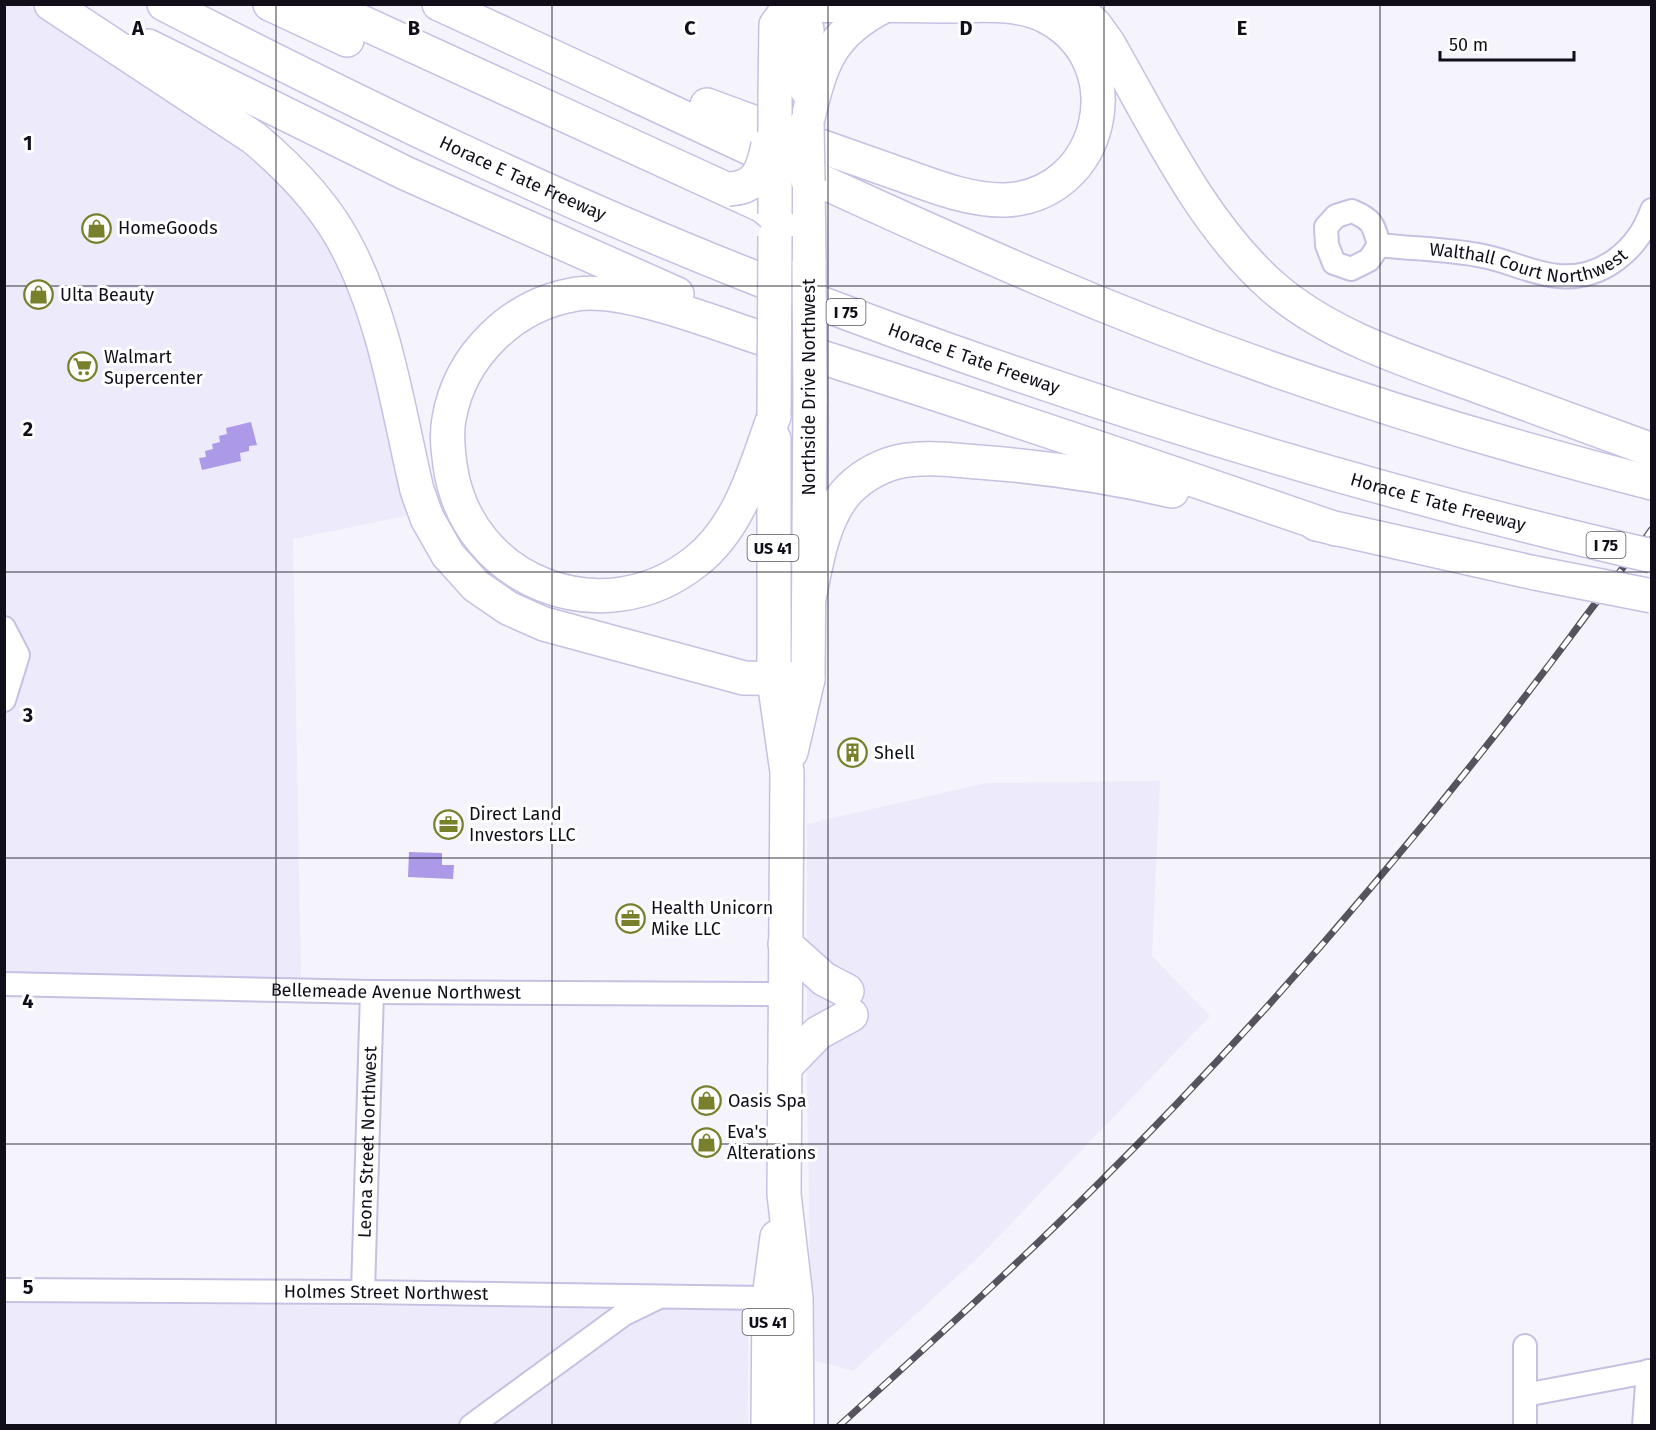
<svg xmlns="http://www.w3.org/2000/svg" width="1656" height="1430" viewBox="0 0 1656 1430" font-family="'Fira Sans',sans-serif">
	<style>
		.built { fill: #edeafb }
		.water { fill: #ac99e8 }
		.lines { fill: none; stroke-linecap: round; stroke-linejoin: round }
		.minor-casing { stroke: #c7c0e3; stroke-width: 26 }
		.highway-casing { stroke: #c7c0e3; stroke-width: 36 }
		.minor { stroke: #fff; stroke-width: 22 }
		.highway { stroke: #fff; stroke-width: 33 }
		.rail-casing { stroke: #56535e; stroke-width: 7 }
		.rail { stroke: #fff; stroke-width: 4.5; stroke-dasharray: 14; stroke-linecap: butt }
		.highway-bridge-casing { stroke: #c7c0e3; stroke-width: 36; stroke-linecap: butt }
		.highway-bridge { stroke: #fff; stroke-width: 33 }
		.grid { fill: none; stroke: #110e1a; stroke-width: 1.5; stroke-opacity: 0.55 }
		.labels { text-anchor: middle; stroke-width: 6; stroke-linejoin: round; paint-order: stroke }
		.shield { fill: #fff; stroke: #58565f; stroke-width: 1.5 }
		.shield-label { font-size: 16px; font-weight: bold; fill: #110e1a }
		.street-label { font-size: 18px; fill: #110e1a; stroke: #fff }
		.poi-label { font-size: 18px; fill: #110e1a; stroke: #fff; text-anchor: start }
		.grid-label { font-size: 20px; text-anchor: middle; font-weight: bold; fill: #110e1a; stroke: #fff; stroke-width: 6; stroke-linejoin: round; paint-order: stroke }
	</style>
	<rect width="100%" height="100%" fill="#f5f3fb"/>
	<path class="built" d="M24 4 155 76 355 250 430 511 293 539 301 982 5 974 4 5Z
		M1160 781 1152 956 1210 1016 982 1254 853 1371 812 1360 807 1087V824L986 783Z
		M5 1303 748 1309V1425L5 1426Z"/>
	<path class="water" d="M251 422 257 445 249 446V451L240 453 241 461 202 470 199 458 206 457 205 451 213 449 212 444 220 442 219 436 227 434 226 428Z
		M409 852 442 853V865H454L453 879 408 877Z"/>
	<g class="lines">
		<defs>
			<g id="minor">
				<path d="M1352 211C1373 220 1373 224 1379 245L1369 260 1351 269 1334 263 1327 245 1326 227 1336 216Z"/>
				<path id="s1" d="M1379 245C1413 249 1449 249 1483 256 1509 261 1533 274 1558 276 1602 280 1638 250 1652 210"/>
				<path d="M4 628 18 655 4 700"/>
				<path id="s2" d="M4 984 372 992 785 994"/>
				<path id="s3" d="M4 1290 363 1292 769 1298"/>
				<path id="s4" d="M363 1292 372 992"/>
				<path d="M1525 1395 1652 1371"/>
				<path d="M471 1426 624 1314 657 1298"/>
				<path d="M1525 1426V1346"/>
				<path d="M1644 1426 1648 1371"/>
			</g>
			<g id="highway">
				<path d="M51 4 254 138C291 169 326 205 348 249 386 323 398 409 417 490L427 518 448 555 476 586 508 608 544 624 744 678 808 679"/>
				<path id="s5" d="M164 4C358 104 555 199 758 279 1019 381 1287 467 1560 534"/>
				<path d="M270 4 347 40"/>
				<path d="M322 4 763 206 782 222 809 264"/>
				<path d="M439 4C638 95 836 191 1036 277 1234 362 1443 430 1652 483"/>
				<path d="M790 4 807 29V90"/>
				<path d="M1073 4 1095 25 1108 43C1155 124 1201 224 1273 287 1328 335 1405 360 1472 384 1532 406 1592 428 1652 450"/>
				<path d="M148 46 405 173 677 294"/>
				<path d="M775 98 776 25 790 6"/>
				<path d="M707 105C768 128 829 149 891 171 926 183 967 201 1005 200 1103 196 1134 63 1047 17 1017 1 977 6 945 6 893 5 842 5 790 6"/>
				<path d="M807 122C821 64 829 33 886 5"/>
				<path d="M808 181 809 262"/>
				<path d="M774 416C756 466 740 528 695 562 603 635 466 583 450 465 448 450 446 434 449 419 460 355 513 304 577 294 627 287 719 325 770 341 960 400 1148 464 1336 529"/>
				<path d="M774 439V680L787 772 784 1194 796 1298 797 1426"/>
				<path d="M1316 524 1535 573"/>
				<path d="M809 598C816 565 822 523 844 495 857 479 877 467 897 462 923 456 952 460 979 462 1045 467 1108 476 1172 491"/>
				<path d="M791 752 808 679 810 399"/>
				<path d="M785 944 824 979 847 991"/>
				<path d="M785 1067 818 1033 851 1015"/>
				<path d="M768 1426 769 1298 777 1237"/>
			</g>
		</defs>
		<use href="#minor" class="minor-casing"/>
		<use href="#highway" class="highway-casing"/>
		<use href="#minor" class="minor"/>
		<use href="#highway" class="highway"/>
		<defs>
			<path id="rail" d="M839 1426C926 1347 1014 1268 1097 1185 1269 1015 1426 829 1571 636 1597 600 1626 565 1652 529"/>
		</defs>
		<use href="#rail" class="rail-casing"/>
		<use href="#rail" class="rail"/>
		<defs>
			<path id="highway-bridge" d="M807 122 808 181
				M729 189C757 188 763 170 768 145
				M775 214V98
				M809 264 810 399
				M774 416 775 236
				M1560 534 1652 556
				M1535 573 1652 596"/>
		</defs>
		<use href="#highway-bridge" class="highway-bridge-casing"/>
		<use href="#highway-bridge" class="highway-bridge"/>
	</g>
	<path class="grid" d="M276 4V1426M552 4V1426M828 4V1426M1104 4V1426M1380 4V1426M4 286H1652M4 572H1652M4 858H1652M4 1144H1652"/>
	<defs>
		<symbol id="shop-ring" viewBox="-11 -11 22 22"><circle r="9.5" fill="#fff" stroke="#79802c" stroke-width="1.5"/><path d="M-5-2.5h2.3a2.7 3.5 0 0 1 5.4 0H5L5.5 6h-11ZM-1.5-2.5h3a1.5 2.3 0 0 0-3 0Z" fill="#79802c"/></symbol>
		<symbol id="supermarket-ring" viewBox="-11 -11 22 22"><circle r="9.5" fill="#fff" stroke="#79802c" stroke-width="1.5"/><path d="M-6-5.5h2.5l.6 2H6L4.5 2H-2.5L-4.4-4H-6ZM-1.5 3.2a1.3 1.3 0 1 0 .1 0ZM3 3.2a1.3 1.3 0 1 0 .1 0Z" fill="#79802c"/></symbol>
		<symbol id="building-ring" viewBox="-11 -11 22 22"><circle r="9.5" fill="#fff" stroke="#79802c" stroke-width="1.5"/><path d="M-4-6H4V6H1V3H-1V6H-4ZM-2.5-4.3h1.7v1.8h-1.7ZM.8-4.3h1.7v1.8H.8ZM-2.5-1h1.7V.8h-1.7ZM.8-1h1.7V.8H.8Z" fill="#79802c"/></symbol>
		<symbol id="office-ring" viewBox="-11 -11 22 22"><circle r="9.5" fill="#fff" stroke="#79802c" stroke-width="1.5"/><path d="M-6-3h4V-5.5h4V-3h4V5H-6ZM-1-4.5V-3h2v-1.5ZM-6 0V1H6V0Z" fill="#79802c"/></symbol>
	</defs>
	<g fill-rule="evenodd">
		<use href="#shop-ring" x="80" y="212" width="33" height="33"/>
		<use href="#shop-ring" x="22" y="278" width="33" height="33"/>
		<use href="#supermarket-ring" x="66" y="350" width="33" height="33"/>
		<use href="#building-ring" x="836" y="736" width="33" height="33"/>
		<use href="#office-ring" x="432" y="808" width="33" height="33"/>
		<use href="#office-ring" x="614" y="902" width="33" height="33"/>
		<use href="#shop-ring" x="690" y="1084" width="33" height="33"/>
		<use href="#shop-ring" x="690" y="1126" width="33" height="33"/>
	</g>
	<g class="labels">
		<g class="shield">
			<rect x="826.5" y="299" width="39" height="26" rx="4.5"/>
			<rect x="1586.5" y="532" width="39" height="26" rx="4.5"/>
			<rect x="747.5" y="535" width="51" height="26" rx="4.5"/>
			<rect x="742.5" y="1309" width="51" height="26" rx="4.5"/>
		</g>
		<g class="shield-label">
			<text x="846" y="318">I 75</text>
			<text x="1606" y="551">I 75</text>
			<text x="773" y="554">US 41</text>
			<text x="768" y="1328">US 41</text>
		</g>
		<g class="street-label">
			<text dy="6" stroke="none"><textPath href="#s5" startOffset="399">Horace E Tate Freeway</textPath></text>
			<text dy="6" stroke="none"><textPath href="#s1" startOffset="153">Walthall Court Northwest</textPath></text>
			<text dy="6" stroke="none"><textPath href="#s5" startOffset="885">Horace E Tate Freeway</textPath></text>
			<text transform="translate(809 387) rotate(-90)" y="6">Northside Drive Northwest</text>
			<text dy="6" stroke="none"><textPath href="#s5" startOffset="1371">Horace E Tate Freeway</textPath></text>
			<text dy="6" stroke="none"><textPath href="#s2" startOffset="392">Bellemeade Avenue Northwest</textPath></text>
			<text dy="6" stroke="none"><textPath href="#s4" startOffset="150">Leona Street Northwest</textPath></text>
			<text dy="6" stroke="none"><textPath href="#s3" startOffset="382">Holmes Street Northwest</textPath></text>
		</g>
		<g class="poi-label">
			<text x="118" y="234">HomeGoods</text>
			<text x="60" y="301">Ulta Beauty</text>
			<text x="104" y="363">Walmart<tspan x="104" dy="21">Supercenter</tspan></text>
			<text x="874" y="759">Shell</text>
			<text x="469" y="820">Direct Land<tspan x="469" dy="21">Investors LLC</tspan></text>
			<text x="651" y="914">Health Unicorn<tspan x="651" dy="21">Mike LLC</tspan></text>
			<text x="728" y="1107">Oasis Spa</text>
			<text x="727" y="1138">Eva's<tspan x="727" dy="21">Alterations</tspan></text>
		</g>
	</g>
	<g class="grid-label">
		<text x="138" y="35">A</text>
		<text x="414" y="35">B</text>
		<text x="690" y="35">C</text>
		<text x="966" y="35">D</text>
		<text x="1242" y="35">E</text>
		<text x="28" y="150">1</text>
		<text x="28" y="436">2</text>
		<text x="28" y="722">3</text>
		<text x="28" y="1008">4</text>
		<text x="28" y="1294">5</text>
	</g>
	<rect width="1656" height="1430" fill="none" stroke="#110e1a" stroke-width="12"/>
	<path d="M1440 51v9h134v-9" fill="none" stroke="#110e1a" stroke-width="3"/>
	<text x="1449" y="51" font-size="18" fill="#110e1a" stroke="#ffffff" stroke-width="4.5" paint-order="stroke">50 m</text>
</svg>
